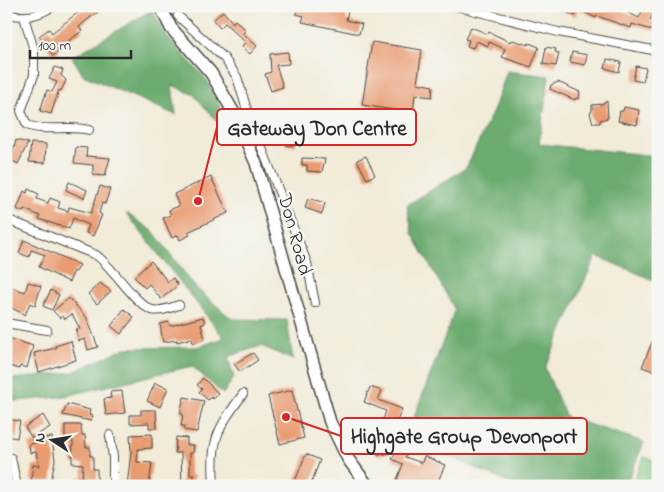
<svg xmlns="http://www.w3.org/2000/svg" width="664" height="492" viewBox="0 0 664 492" font-family="'Indie Flower',sans-serif">
	<style>
		.green { fill: #85c882; stroke: #587a56 }
		.forest { fill: #6cac70; stroke: #4c6c4e }
		.building { fill: #e99b71 }
		.lines { fill: none; stroke-linecap: round; stroke-linejoin: round }
		.minor-casing { stroke: #494845; stroke-width: 10 }
		.secondary-casing { stroke: #494845; stroke-width: 14 }
		.minor { stroke: #fff; stroke-width: 8 }
		.secondary { stroke: #fff; stroke-width: 11 }
		.labels { text-anchor: middle; stroke-width: 5; stroke-linejoin: round; paint-order: stroke }
		.street-label { font-size: 20px; fill: #2b2b2b; stroke: #f6f6f2 }
		.leader { fill: none; stroke: #d62828; stroke-width: 2 }
		.callout-dot { fill: #d62828; stroke: #f6f6f2; stroke-width: 2 }
		.callout { fill: #f6f6f2; stroke: #d62828; stroke-width: 2 }
		.callout-label { font-size: 21px; text-anchor: middle; font-weight: bold; fill: #2b2b2b }
	</style>
	<rect width="100%" height="100%" fill="#f6f6f2"/>
	<filter id="ink" filterUnits="userSpaceOnUse"><feTurbulence type="fractalNoise" baseFrequency=".02" numOctaves="2"/><feDisplacementMap in="SourceGraphic" scale="10" xChannelSelector="R" yChannelSelector="G"/><feConvolveMatrix kernelMatrix="1 2 1 2 8 2 1 2 1" color-interpolation-filters="sRGB"/></filter>
	<filter id="wash" filterUnits="userSpaceOnUse"><feTurbulence type="fractalNoise" baseFrequency=".0096" numOctaves="4" result="noise"/><feDisplacementMap in="SourceGraphic" scale="20" xChannelSelector="R" yChannelSelector="G"/><feGaussianBlur stdDeviation="1.12" result="paint"/><feColorMatrix in="noise" values="0 0 0 0 0 0 0 0 0 0 0 0 0 0 0 0 0 1.4 0 .05"/><feComposite in="paint" operator="in"/></filter>
	<g filter="url(#wash)">
		<rect width="100%" height="100%" fill="#f1ebd8"/>
		<path class="green" d="M644 457 656 461 658 457V486H631Z"/>
		<path class="forest" d="M152 10 168 38 207 80 235 136 227 133 194 95 172 85 176 115 83 75 72 57Z
			M507 71 549 76 539 144 658 156V282L596 256 545 368 566 417 644 442 626 486H516L406 438 455 310 412 233 407 205 466 168 494 109Z
			M126 213 153 231 196 288 232 319 287 320 293 360 261 346 228 357 234 378 223 394 192 366 61 397 6 402V376L13 379 73 372 125 348 197 347 224 338Z"/>
		<g id="blocks">
			<path class="building" d="M86 6H106L87 20 79 27 82 31 57 49 59 52 53 56 39 36 49 29 52 33Z
				M298 6H332L348 10 346 20 362 24 359 34 302 22 304 16 296 14Z
				M552 6H614L639 18 643 9 653 13 650 20 658 22V32L632 24 631 28 597 16 596 18 578 9 575 16Z
				M223 11 233 23 235 20 246 30 243 33 257 46 250 54 242 47 245 42 225 23 220 28 213 20Z
				M471 27 488 34 489 32 510 42 511 40 516 41 528 45 529 43 539 47 531 67 502 57 505 49 489 42 488 46 476 41 473 48 467 46 469 40 465 39Z
				M372 42 422 50 417 83 433 86 432 97 415 95 413 113 362 105Z
				M546 47 556 49 555 52 559 53 556 66 543 64Z
				M288 52 289 64 276 65 283 87 271 91 265 74 271 72 270 54Z
				M572 52 587 55 585 65 570 62Z
				M607 59 621 62 619 72 605 68Z
				M636 66 646 68 643 82 633 80Z
				M55 67 63 70 61 75 66 80 61 91 59 90 51 114 40 111 47 90 52 92 57 82 49 79Z
				M558 82 580 92 579 99 576 98 575 100 550 89 551 85Z
				M607 101 608 118 600 120V123H593L590 113 592 111V105L602 104Z
				M624 107 639 110 637 125 618 121 620 111H623Z
				M286 119H309L310 131 297 132 295 146 286 145 288 126Z
				M16 140 28 143 18 164 11 160Z
				M31 143 46 144 45 163 29 162Z
				M76 147 87 148 86 156 110 158 105 176 93 175V165L74 163Z
				M366 156 375 175 367 179 357 160Z
				M302 158 325 159 322 172 307 171V165H302Z
				M211 177 228 213 188 232 190 235 180 240 178 235 172 238 163 218 171 215 169 210 179 206 174 194Z
				M69 182 87 190 84 198 66 190Z
				M100 186 110 189 105 204 102 203 99 213 102 215 93 236 86 233 89 225 73 218 69 229 39 219 40 216 24 209 23 212 17 209 24 191 27 193 28 189 39 194 37 199 48 203 50 198 60 202 58 208 68 211 69 207 91 213Z
				M308 198 325 203 322 214 305 208Z
				M24 240 80 265 76 272 74 271 69 282 39 267 45 255 31 250 29 257 19 253Z
				M151 261 168 282 173 278 178 285 161 299 149 284 145 288 134 277Z
				M28 282 41 286 35 306 30 303 25 315 6 305V291L8 286 25 292Z
				M100 283 111 291 97 304 88 294Z
				M51 290 59 295 52 310 43 306Z
				M69 298 87 318 98 347 88 350 85 339 79 341 76 330 80 329 72 314 65 319 63 316 60 318 53 311Z
				M124 309 134 317 121 334 111 326Z
				M203 317 205 323 201 325 205 339 193 343 192 338 177 342V340L163 342 160 324 169 322 170 326Z
				M658 327V367L656 372 642 367Z
				M6 337 33 346 27 368 20 366 19 369 6 365Z
				M71 341 76 360 39 372 34 353 56 348 55 346Z
				M253 353 258 360 240 372 234 364Z
				M203 378 219 394 213 399 211 397 208 400 199 392 202 389 197 385Z
				M155 383 168 388 160 407 147 401Z
				M370 387 382 391 378 400 402 409 397 421 394 420 392 424 383 420 386 411 364 402Z
				M292 390 304 438 280 444 268 396Z
				M122 391 125 413 106 415 104 399 111 398 110 392Z
				M184 397 204 401 197 432 184 430 185 426H181L183 414 180 413Z
				M67 404 90 410 89 415 93 416 91 421 63 415Z
				M141 410H156L157 428H149V423L130 424V415H141Z
				M43 415 50 427 32 438 25 427Z
				M6 419 20 421 17 438 6 436Z
				M65 425H81L82 435H85L86 447H90V456H93V469H97V486L78 484V477L82 478 83 464 72 463 73 441H65Z
				M152 434V448L138 449 137 462 152 463 149 485 127 486 131 451 130 435Z
				M52 437 55 460 51 481H31L33 465 39 466 36 452 30 453 29 444 35 443 33 440Z
				M176 437 187 438V445H194L193 453H190V475H194V485H182L181 453H175Z
				M387 439 390 453 378 456 375 442Z
				M397 449 407 454 405 457 422 463 424 456 445 465 436 486H414L397 480 403 464 392 459Z
				M306 454 320 460 310 486H293Z"/>
		</g>
	</g>
	<g filter="url(#ink)">
		<use href="#blocks" fill-opacity="0" stroke="#494845" stroke-width="1"/>
		<g class="lines">
			<defs>
				<path id="minor" d="M456 6 558 32 658 51
					M6 13C22 19 39 16 53 6
					M178 16 224 58 237 77 247 110 307 263 315 303
					M24 17 34 50V75L21 111 27 125C43 132 70 125 89 130
					M6 219 96 255C113 267 136 305 152 310 161 312 170 308 179 305
					M6 323 47 330
					M110 435 113 457V486
					M11 458 17 486
					M214 486C211 439 216 431 243 394"/>
				<path id="secondary" d="M160 6 171 28 211 73 234 113 256 163 330 422 348 459 368 486"/>
			</defs>
			<use href="#minor" class="minor-casing"/>
			<use href="#secondary" class="secondary-casing"/>
			<use href="#minor" class="minor"/>
			<use href="#secondary" class="secondary"/>
		</g>
	</g>
	<g class="labels">
		<g class="street-label">
			<text transform="translate(296 234) rotate(75)" y="7">Don Road</text>
		</g>
	</g>
	<path class="leader" d="M198 201L217 127M286 417L341 436"/>
	<g class="callout-dot">
		<circle cx="198" cy="201" r="5"/>
		<circle cx="286" cy="417" r="5"/>
	</g>
	<g class="callout">
		<rect x="217" y="109" width="199" height="36" rx="5"/>
		<rect x="341" y="418" width="246" height="36" rx="5"/>
	</g>
	<g class="callout-label">
		<text x="317" y="135">Gateway Don Centre</text>
		<text x="464" y="443">Highgate Group Devonport</text>
	</g>
	<rect width="664" height="492" fill="none" stroke="#f6f6f2" stroke-width="25"/>
	<g transform="translate(52 440) rotate(282)" stroke="#f6f6f2" stroke-width="4" paint-order="stroke">
	<path d="M0-4L9 19L0 12L-9 19Z" fill="#2b2b2b"/>
	<text y="-8" font-size="14" font-weight="bold" text-anchor="middle" fill="#2b2b2b">N</text>
	</g>
	<path d="M30 50v8h101v-8" fill="none" stroke="#2b2b2b" stroke-width="2.5"/>
	<text x="38" y="50" font-size="15" fill="#2b2b2b" stroke="#f6f6f2" stroke-width="4" paint-order="stroke">100 m</text>
</svg>
